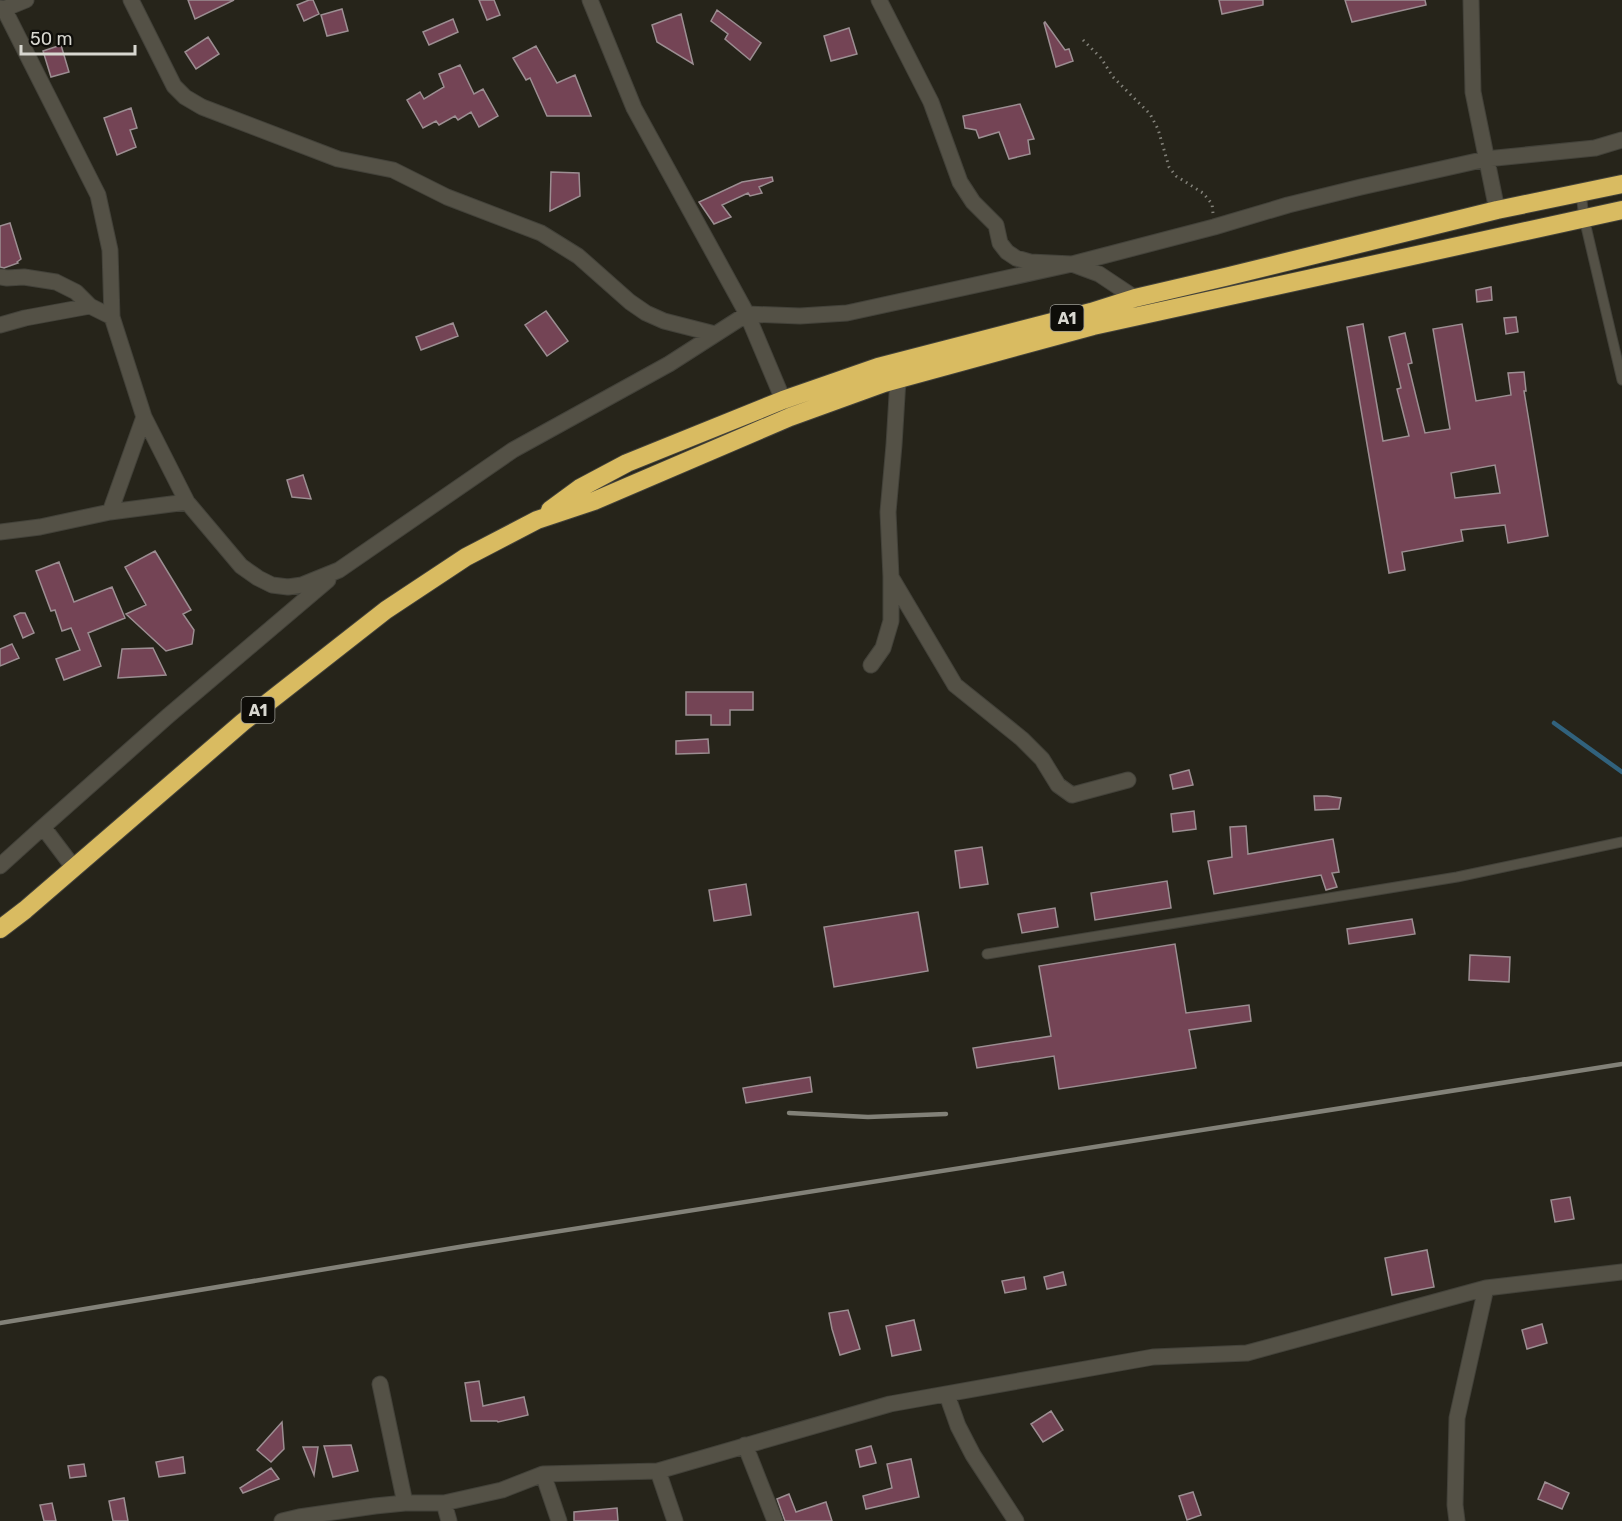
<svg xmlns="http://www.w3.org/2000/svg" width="1622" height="1521" viewBox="0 0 1622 1521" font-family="Rubik,sans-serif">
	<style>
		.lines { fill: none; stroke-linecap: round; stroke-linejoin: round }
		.stream { stroke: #31627d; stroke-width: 4.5 }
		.building { fill: #744455; stroke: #9c8e92; stroke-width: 1.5; fill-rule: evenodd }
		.lane-casing { stroke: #43423a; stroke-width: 11 }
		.street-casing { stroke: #43423a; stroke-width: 17 }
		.highway-casing { stroke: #43423a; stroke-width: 20 }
		.path { stroke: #83827a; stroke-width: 3; stroke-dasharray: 1.5 4.5; stroke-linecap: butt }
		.lane { stroke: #545146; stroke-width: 9 }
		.street { stroke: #545146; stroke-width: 15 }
		.highway { stroke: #d9bb61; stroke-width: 18 }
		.rail { stroke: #828178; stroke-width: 4.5 }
		.labels { text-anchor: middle; stroke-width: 5; stroke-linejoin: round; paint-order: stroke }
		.shield { fill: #0e0d09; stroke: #9b9a94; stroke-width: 1.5 }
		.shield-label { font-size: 16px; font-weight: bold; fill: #d8d7d0 }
	</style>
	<rect width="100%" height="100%" fill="#26241a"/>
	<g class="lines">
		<path class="stream" d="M1554 723 1622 772"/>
	</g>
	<path class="building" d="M188 0H234L195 19Z
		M309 0H313L319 14 304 21 297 5Z
		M479 0H494L500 15 487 20Z
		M1219 0H1263V5L1222 14Z
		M1345 0H1425L1426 5 1352 22Z
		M342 9 348 31 327 36 321 15Z
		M717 10 761 43 750 60 725 39 728 34 711 21Z
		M681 14 693 64 657 42 652 25Z
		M453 19 458 32 429 45 423 32Z
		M1045 22 1065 50 1069 49 1073 61 1056 67 1044 23Z
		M849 28 857 54 831 61 824 36Z
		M208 37 219 54 196 69 185 52Z
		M61 45 69 72 51 77 43 51Z
		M536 46 557 83 575 75 591 116H547L530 78 526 80 513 58Z
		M460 65 474 94 483 89 498 116 479 127 471 112 458 120 455 116 439 125 436 121 423 128 407 100 420 92 424 99 444 87 439 74Z
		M1020 104 1034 139 1028 140 1030 154 1009 159 999 132 979 138 976 130 965 128 963 116Z
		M131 108 137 128 130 130 136 147 117 155 104 118Z
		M551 172 579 173 580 196 550 211Z
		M772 177 773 181 759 187 762 193 750 196 748 193 722 205 731 217 714 224 699 202 742 182Z
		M10 223 21 259 17 262 18 263 4 268 0 267V226Z
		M1491 287 1492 300 1477 302 1476 290Z
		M546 311 568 341 547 356 525 325Z
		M1516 317 1518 332 1506 334 1504 318Z
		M453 323 458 336 421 350 416 337Z
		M1363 324 1383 441 1409 436 1397 389 1401 388 1389 337 1405 333 1412 363 1408 364 1425 433 1450 429 1433 329 1462 324 1476 401 1511 395 1508 373 1524 372 1526 391H1524L1548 536 1508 543 1505 525 1461 530 1463 541 1402 552 1405 570 1389 573 1347 327ZM1495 465 1500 493 1455 498 1451 473Z
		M303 475 311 499 292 497 287 480Z
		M155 551 191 610 183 614 194 630 192 644 166 651 126 614 146 605 125 567Z
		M59 562 74 602 112 587 125 618 88 633 101 666 64 680 56 659 80 650 71 628 62 631 55 610 51 611 36 571Z
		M20 613H25L34 633 23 638 14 616Z
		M12 644 19 658 0 666V649Z
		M153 648 166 675 118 678 122 649Z
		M686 692H753V710H730V725H711V715H686Z
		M708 739 709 753 676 754V741Z
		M1189 770 1193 785 1173 789 1170 775Z
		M1314 796H1327L1341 798 1339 809 1315 810Z
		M1194 811 1196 829 1173 832 1171 814Z
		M1246 826 1248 854 1333 839 1339 872 1332 873 1337 887 1326 890 1321 875 1214 894 1208 861 1232 857 1230 827Z
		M982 847 988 884 960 888 955 851Z
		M1167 881 1171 908 1095 920 1091 893Z
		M746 884 751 915 714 921 709 890Z
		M1055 908 1058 927 1022 933 1018 914Z
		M918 912 928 971 834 987 824 927Z
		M1412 919 1415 934 1349 944 1347 929Z
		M1175 944 1186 1013 1249 1005 1251 1021 1189 1030 1196 1068 1059 1089 1054 1056 977 1068 973 1048 1051 1036 1039 966Z
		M1470 955 1510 957 1509 982 1469 980Z
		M810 1077 812 1092 746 1103 743 1088Z
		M1570 1197 1574 1219 1555 1222 1551 1200Z
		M1427 1250 1434 1287 1392 1295 1385 1258Z
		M1063 1272 1066 1285 1047 1289 1044 1277Z
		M1024 1277 1026 1289 1005 1293 1002 1281Z
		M848 1310 860 1349 840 1355 832 1329 829 1313Z
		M914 1320 921 1350 892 1356 886 1326Z
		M1542 1324 1547 1343 1527 1349 1522 1330Z
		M479 1381 483 1406 524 1397 528 1415 498 1422 497 1421H471L465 1383Z
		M1051 1411 1063 1430 1043 1442 1031 1424Z
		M282 1422 284 1449 271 1462 257 1450Z
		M351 1445 358 1471 333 1477 324 1446Z
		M871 1446 876 1463 860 1467 856 1450Z
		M303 1447H318L314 1475Z
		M183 1457 185 1473 159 1477 156 1462Z
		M911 1459 919 1497 866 1509 863 1496 892 1488 887 1464Z
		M84 1464 86 1476 70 1478 68 1466Z
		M271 1468 279 1479 243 1493 240 1488Z
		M1545 1482 1569 1493 1562 1509 1538 1499Z
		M1193 1492 1201 1515 1187 1520 1179 1496Z
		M789 1494 796 1512 826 1502 832 1521H785L777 1499Z
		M124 1498 128 1521H113L109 1501Z
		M52 1503 56 1521H44L40 1505Z
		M617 1508 618 1521H574V1512Z"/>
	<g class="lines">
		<defs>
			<path id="lane" d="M1581 193 1584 218 1622 380
				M987 954 1457 877 1622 842"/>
			<path id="street" d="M131 0 174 86 185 97 202 107 338 159 393 170 447 197 541 233 578 256 630 302 646 313 664 321 715 334
				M590 0 634 108 747 314 787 409
				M879 0 931 102 960 182 973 202 996 225 1000 243 1007 252 1016 258 1030 262 1072 264 1099 274 1135 298
				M1471 0 1473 92 1497 210
				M0 8 4 9 26 0
				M4 9 98 195 110 250 112 317 144 417 187 502 241 566 258 578 272 585 288 587 302 585 339 570 513 450 669 364 747 314 800 316 847 313 1072 264 1214 227 1288 205 1361 187 1486 159 1595 148 1622 140
				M0 277 7 278 24 277 56 282 76 292 90 306 112 317
				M0 325 25 318 90 306
				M110 512 144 417
				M0 532 40 527 110 512 187 502
				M891 577 955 685 1022 739 1042 759 1058 785 1072 795 1128 780
				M871 665 883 648 891 621V577L888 512 894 445 898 379
				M0 866 43 827
				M74 868 43 827 168 716 328 580
				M380 1384 405 1503
				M947 1395 958 1426 973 1455 1016 1521
				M745 1445 775 1521
				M658 1471 675 1521
				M543 1474 559 1521
				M444 1503 449 1521
				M282 1521 299 1517 375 1506 405 1503H444L502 1490 543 1474 658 1471 890 1404 1153 1357 1247 1353 1486 1288 1622 1272
				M1457 1521 1455 1505 1457 1418 1486 1288"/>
			<path id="highway" d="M550 510 580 488 627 463 783 400 878 367 1091 312 1135 298 1225 277 1497 210 1622 184
				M0 929 25 910 243 722 386 610 466 557 537 520 594 501 790 417 884 383 1093 326 1622 210"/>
		</defs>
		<use href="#lane" class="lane-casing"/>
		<use href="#street" class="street-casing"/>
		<use href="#highway" class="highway-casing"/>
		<path class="path" d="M1083 40 1101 58 1113 77 1150 114 1158 129 1169 167 1176 176 1203 193 1212 204 1213 213"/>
		<use href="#lane" class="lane"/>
		<use href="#street" class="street"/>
		<use href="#highway" class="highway"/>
		<path class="rail" d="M789 1113 868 1117 946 1114
			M0 1323 465 1246 1622 1064"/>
	</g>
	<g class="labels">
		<g class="shield">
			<rect x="1050.5" y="305" width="33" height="26" rx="4.5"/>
			<rect x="241.5" y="697" width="33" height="26" rx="4.5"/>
		</g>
		<g class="shield-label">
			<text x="1067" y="324">A1</text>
			<text x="258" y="716">A1</text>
		</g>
	</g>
	<path d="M21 45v9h114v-9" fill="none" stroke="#d8d7d0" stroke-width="3"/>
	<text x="30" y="45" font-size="18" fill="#d8d7d0" stroke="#0e0d09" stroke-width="4.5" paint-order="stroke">50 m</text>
</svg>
